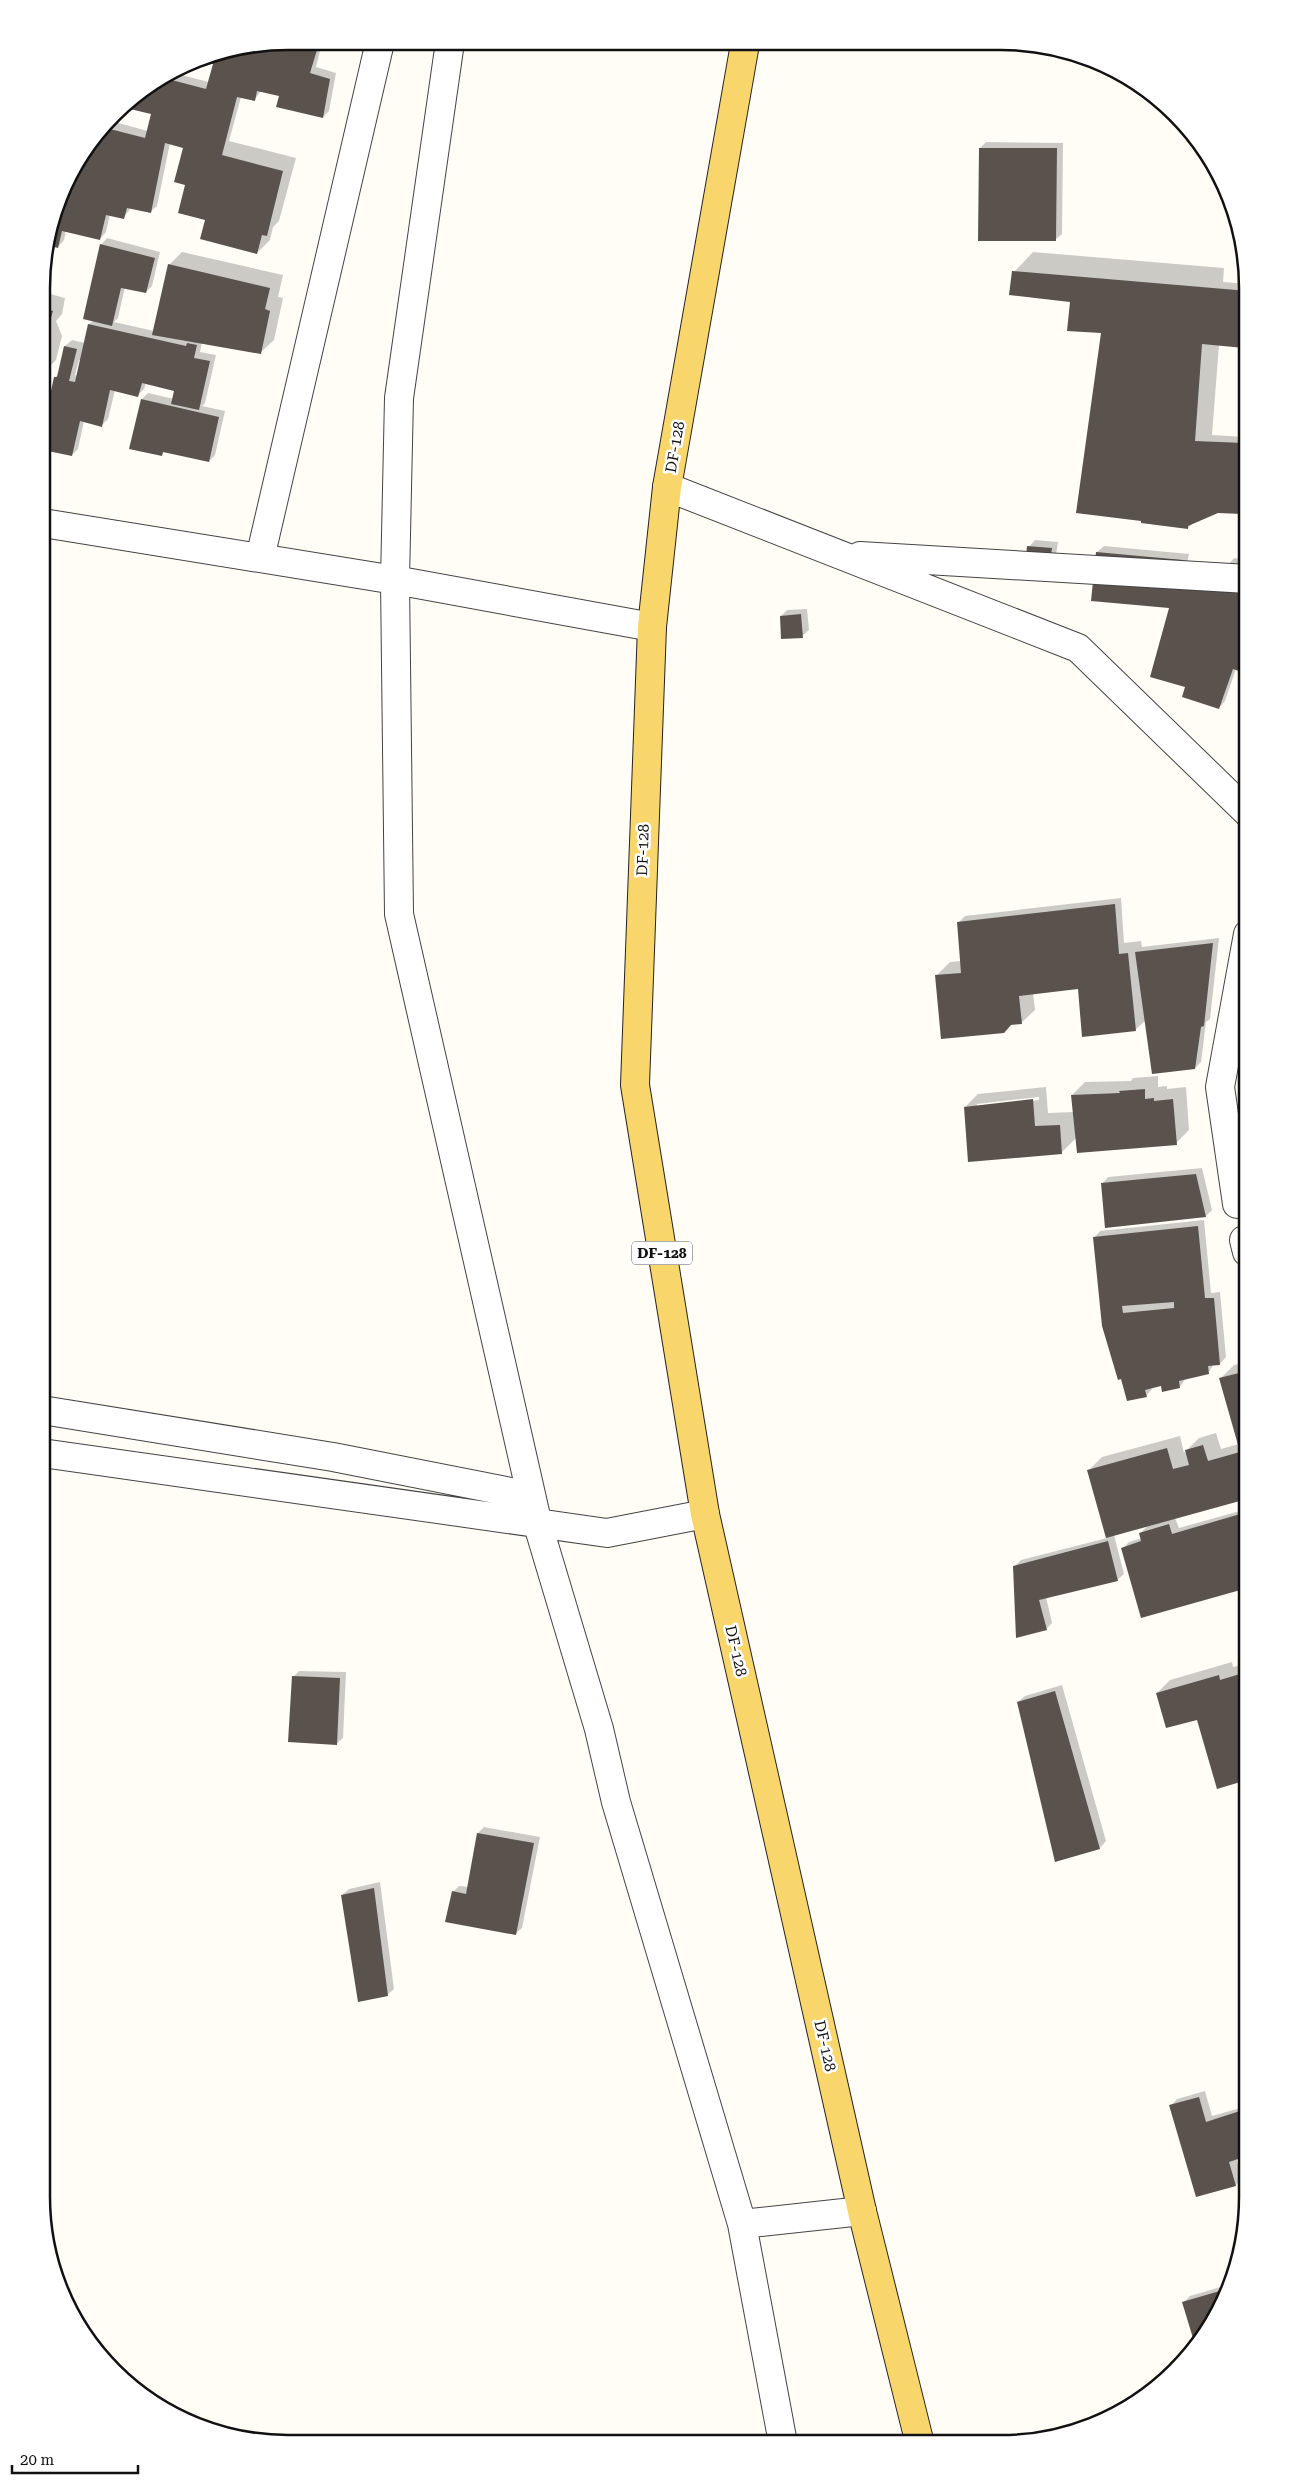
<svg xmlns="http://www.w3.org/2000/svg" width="1289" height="2485" viewBox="0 0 1289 2485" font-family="'Roboto Serif',serif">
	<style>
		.shadow { fill: #0003; fill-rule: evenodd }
		.building { fill: #5a524d; fill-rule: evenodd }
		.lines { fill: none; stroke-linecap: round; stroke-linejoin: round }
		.minor-casing { stroke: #444; stroke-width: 30 }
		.primary-casing { stroke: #222; stroke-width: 30 }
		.minor { stroke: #fff; stroke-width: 28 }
		.primary { stroke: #f9d66b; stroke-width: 28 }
		.labels { text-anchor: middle; stroke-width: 5; stroke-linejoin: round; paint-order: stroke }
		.shield { fill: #fff; stroke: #585858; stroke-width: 1 }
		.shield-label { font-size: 14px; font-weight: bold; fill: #111 }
		.street-label { font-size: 15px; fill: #111; stroke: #fff }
		.rim { fill: none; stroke: #111; stroke-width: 2.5 }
	</style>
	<rect width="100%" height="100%" fill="#fffdf5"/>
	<path class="shadow" d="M288 41 322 43 316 67 336 73 329 111 323 117 280 95 261 91 254 100 241 97 229 141 296 158 279 221 273 227 270 240 257 253 206 219 186 184V146L170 143 157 206 150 212 131 208 124 217 110 214 106 232 100 239 66 230 64 240 58 247 47 244 67 178 69 175 78 177 84 157 111 121 148 131 152 113 133 97 173 73 209 82 215 63 199 59Z
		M986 142 1063 143 1062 234 1055 240 980 148Z
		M107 238 160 252 152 286 146 292 125 287 118 318 114 322 154 331 169 265 182 252 283 275 278 297 283 298 274 340 260 353 202 342 200 352 216 355 205 403 202 406 225 411 215 455 209 461 165 451 162 454 142 399 148 393 174 399 176 390 146 383 144 389 138 395 115 390 108 419 102 425 84 421 78 449 72 455 43 449V406L49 407 55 378 59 373 65 346 72 340 85 343 89 324 94 320 101 245ZM79 360H81L78 376 75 375Z
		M1033 252 1224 268 1223 282 1247 284 1248 380 1245 347 1219 345 1212 435 1246 437 1248 423V517L1243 513 1217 512 1193 523 1188 528 1102 332 1071 301 1014 272Z
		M43 292 65 298 62 314 56 321 62 336 56 360 43 373Z
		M1035 540 1058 542 1055 562 1029 547Z
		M1104 546 1189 554 1187 562 1228 565 1234 558 1248 560V673L1236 669 1225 701 1219 708 1186 686 1171 607 1092 600 1097 552Z
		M807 609 809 630 802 636 781 616 787 610Z
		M1121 898 1124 943 1141 941 1142 947 1219 938 1210 1019 1206 1022 1201 1062 1195 1068 1146 1020 1135 1030 1079 988 1033 993 1035 1010 1021 1023 937 975 950 962 961 961 959 922 965 916Z
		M1158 1076V1087L1167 1086V1089L1186 1087 1189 1130 1176 1143 1076 1138 1061 1153 965 1107 978 1094 1046 1087 1048 1113 1074 1112 1072 1095 1085 1082 1131 1081 1133 1078ZM1039 1097V1100L977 1107V1104Z
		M1202 1168 1212 1210 1206 1216 1102 1184 1108 1177Z
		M1204 1220 1211 1293 1220 1292 1226 1357 1220 1364H1214L1208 1373 1186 1378 1180 1387 1162 1384 1152 1387V1389L1146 1396 1094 1238 1100 1231Z
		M1247 1362V1498L1175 1518 1179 1528 1247 1509V1597L1245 1588 1123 1548 1129 1542 1142 1538 1141 1533 1148 1525 1114 1535 1124 1574 1117 1580 1046 1597 1052 1623 1046 1629 1014 1567 1021 1560 1107 1538 1089 1470 1102 1457 1180 1436 1184 1453 1199 1438 1216 1433 1221 1449 1239 1444 1221 1378 1234 1365Z
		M1247 1658V1778L1217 1787 1198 1718 1157 1693 1170 1680 1232 1662 1233 1667 1241 1665Z
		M299 1671 346 1672 343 1738 336 1744 293 1677Z
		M1062 1685 1106 1841 1100 1848 1018 1702 1025 1696Z
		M484 1827 540 1837 522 1928 515 1934 453 1892 459 1886 469 1887 478 1833Z
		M380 1882 394 1989 387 1995 342 1895 349 1889Z
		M1205 2091 1212 2116 1244 2107 1241 2098 1247 2092V2155L1236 2158 1242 2178 1236 2185 1197 2195 1171 2106 1177 2099Z
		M1231 2284 1229 2291 1197 2347 1184 2302 1190 2296Z"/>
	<path class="building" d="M284 42 317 50 310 73 330 79 323 118 276 107 279 96 257 91 255 101 237 97 222 155 283 171 267 236 262 235 257 254 200 239 205 220 178 213 185 185 174 182 183 148 165 143 151 213 127 208 124 219 106 215 100 240 62 231 58 248 47 245 66 182 75 184 82 159 106 128 145 138 151 114 130 109 132 98 164 78 206 89 213 64 196 59Z
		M979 148H1057L1056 241H978Z
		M100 244 155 258 146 293 121 288 112 326 83 319Z
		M168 264 270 288 265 309 270 311 261 354 152 335Z
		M1012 271 1248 291V381H1242L1244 348 1202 344 1195 441 1244 443 1245 424H1248V518L1242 514 1218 513 1188 526V529L1141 523V521L1076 513 1101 333 1067 331 1070 302 1009 295Z
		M43 308 53 311 46 333H43Z
		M88 324 186 346 187 343 197 345 194 358 210 361 199 410 171 404 174 391 142 383 138 397 110 390 102 427 80 421 72 456 43 450V413L46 414 54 377H57L64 346 77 349 69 381 75 382Z
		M43 338 50 349 44 373H43Z
		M141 399 219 417 209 462 163 452 162 456 129 449Z
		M1027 546 1052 548 1049 570 1025 566Z
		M1096 552 1183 560 1181 568 1248 592V674L1233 669 1219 709 1182 697 1185 687 1150 677 1169 608 1091 601Z
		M801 614 803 638 781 639 780 616Z
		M1115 904 1119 954 1128 953 1136 1031 1082 1037 1078 989 1019 996 1022 1024 1011 1025 1004 1033 941 1039 935 975 961 973 957 922Z
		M1213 943 1204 1026 1201 1027 1195 1069 1152 1074 1135 952Z
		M1145 1089V1099L1154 1098V1101L1173 1099 1177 1145 1077 1153 1071 1095 1120 1093 1119 1091Z
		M1033 1099 1035 1126 1060 1125 1062 1154 968 1162 964 1107Z
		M1196 1174 1206 1217 1105 1228 1101 1183Z
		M1198 1226 1205 1298H1214L1220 1365 1208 1366 1209 1374 1179 1381 1180 1388 1162 1392 1161 1386 1145 1390 1147 1397 1127 1401 1121 1379 1118 1380 1102 1326 1093 1237ZM1174 1302V1308L1123 1313 1122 1306Z
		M1247 1371V1499L1106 1538 1087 1470 1167 1448 1173 1469 1189 1465 1185 1450 1203 1445 1208 1461 1240 1452 1219 1378Z
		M1247 1512V1599L1244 1589 1141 1618 1121 1548 1141 1541 1139 1533 1169 1524 1172 1534Z
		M1108 1541 1118 1581 1039 1600 1047 1630 1016 1638 1013 1566Z
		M1247 1663V1771L1244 1772 1247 1780 1217 1789 1197 1720 1166 1728 1156 1693 1219 1675 1220 1680 1240 1674 1238 1666Z
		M292 1676 340 1678 337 1745 288 1742Z
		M1055 1691 1100 1849 1055 1862 1017 1702Z
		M477 1833 534 1843 516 1935 445 1922 452 1891 466 1894Z
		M374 1888 388 1996 358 2002 341 1895Z
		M1247 2095V2156L1229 2162 1236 2186 1196 2197 1169 2105 1199 2097 1206 2122 1243 2110 1240 2097Z
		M1230 2288 1229 2291 1196 2348 1182 2302Z"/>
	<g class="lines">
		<defs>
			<path id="minor" d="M450 42 399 398 395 580 399 914 538 1525 599 1729 616 1802 742 2224 783 2443
				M667 487 1078 648 1248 813
				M43 523 395 580 652 627
				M860 556 1248 579
				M260 558 380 42
				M1237 1204 1220 1087 1248 934
				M1244 1240 1247 1252
				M42 1410 333 1457 531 1496
				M42 1453 607 1533 705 1514
				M742 2224 862 2211"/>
			<path id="primary" d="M745 44 667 487 652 627 635 1085 705 1514 862 2211 920 2444"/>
		</defs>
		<use href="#minor" class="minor-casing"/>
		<use href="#primary" class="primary-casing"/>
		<use href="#minor" class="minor"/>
		<use href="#primary" class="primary"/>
	</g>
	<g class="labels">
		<rect class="shield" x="632" y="1241.5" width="60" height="23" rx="4"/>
		<g class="shield-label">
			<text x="662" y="1258">DF-128</text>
		</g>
		<g class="street-label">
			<text transform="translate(675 447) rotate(-80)" y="5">DF-128</text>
			<text transform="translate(643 850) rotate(-88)" y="5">DF-128</text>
			<text transform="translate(736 1651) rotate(77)" y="5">DF-128</text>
			<text transform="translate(825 2046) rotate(77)" y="5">DF-128</text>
		</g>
	</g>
	<path d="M0 0H1289V2485H0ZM288 50H1001A238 238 0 0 1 1239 288V2197A238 238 0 0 1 1001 2435H288A238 238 0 0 1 50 2197V288A238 238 0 0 1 288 50Z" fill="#fff" fill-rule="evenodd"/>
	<path class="rim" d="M288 50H1001A238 238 0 0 1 1239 288V2197A238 238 0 0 1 1001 2435H288A238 238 0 0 1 50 2197V288A238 238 0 0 1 288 50Z"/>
	<path d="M12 2465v8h126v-8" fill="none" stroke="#111111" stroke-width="2.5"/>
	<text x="20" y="2465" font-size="15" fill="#111111" stroke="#ffffff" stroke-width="4" paint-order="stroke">20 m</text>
</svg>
